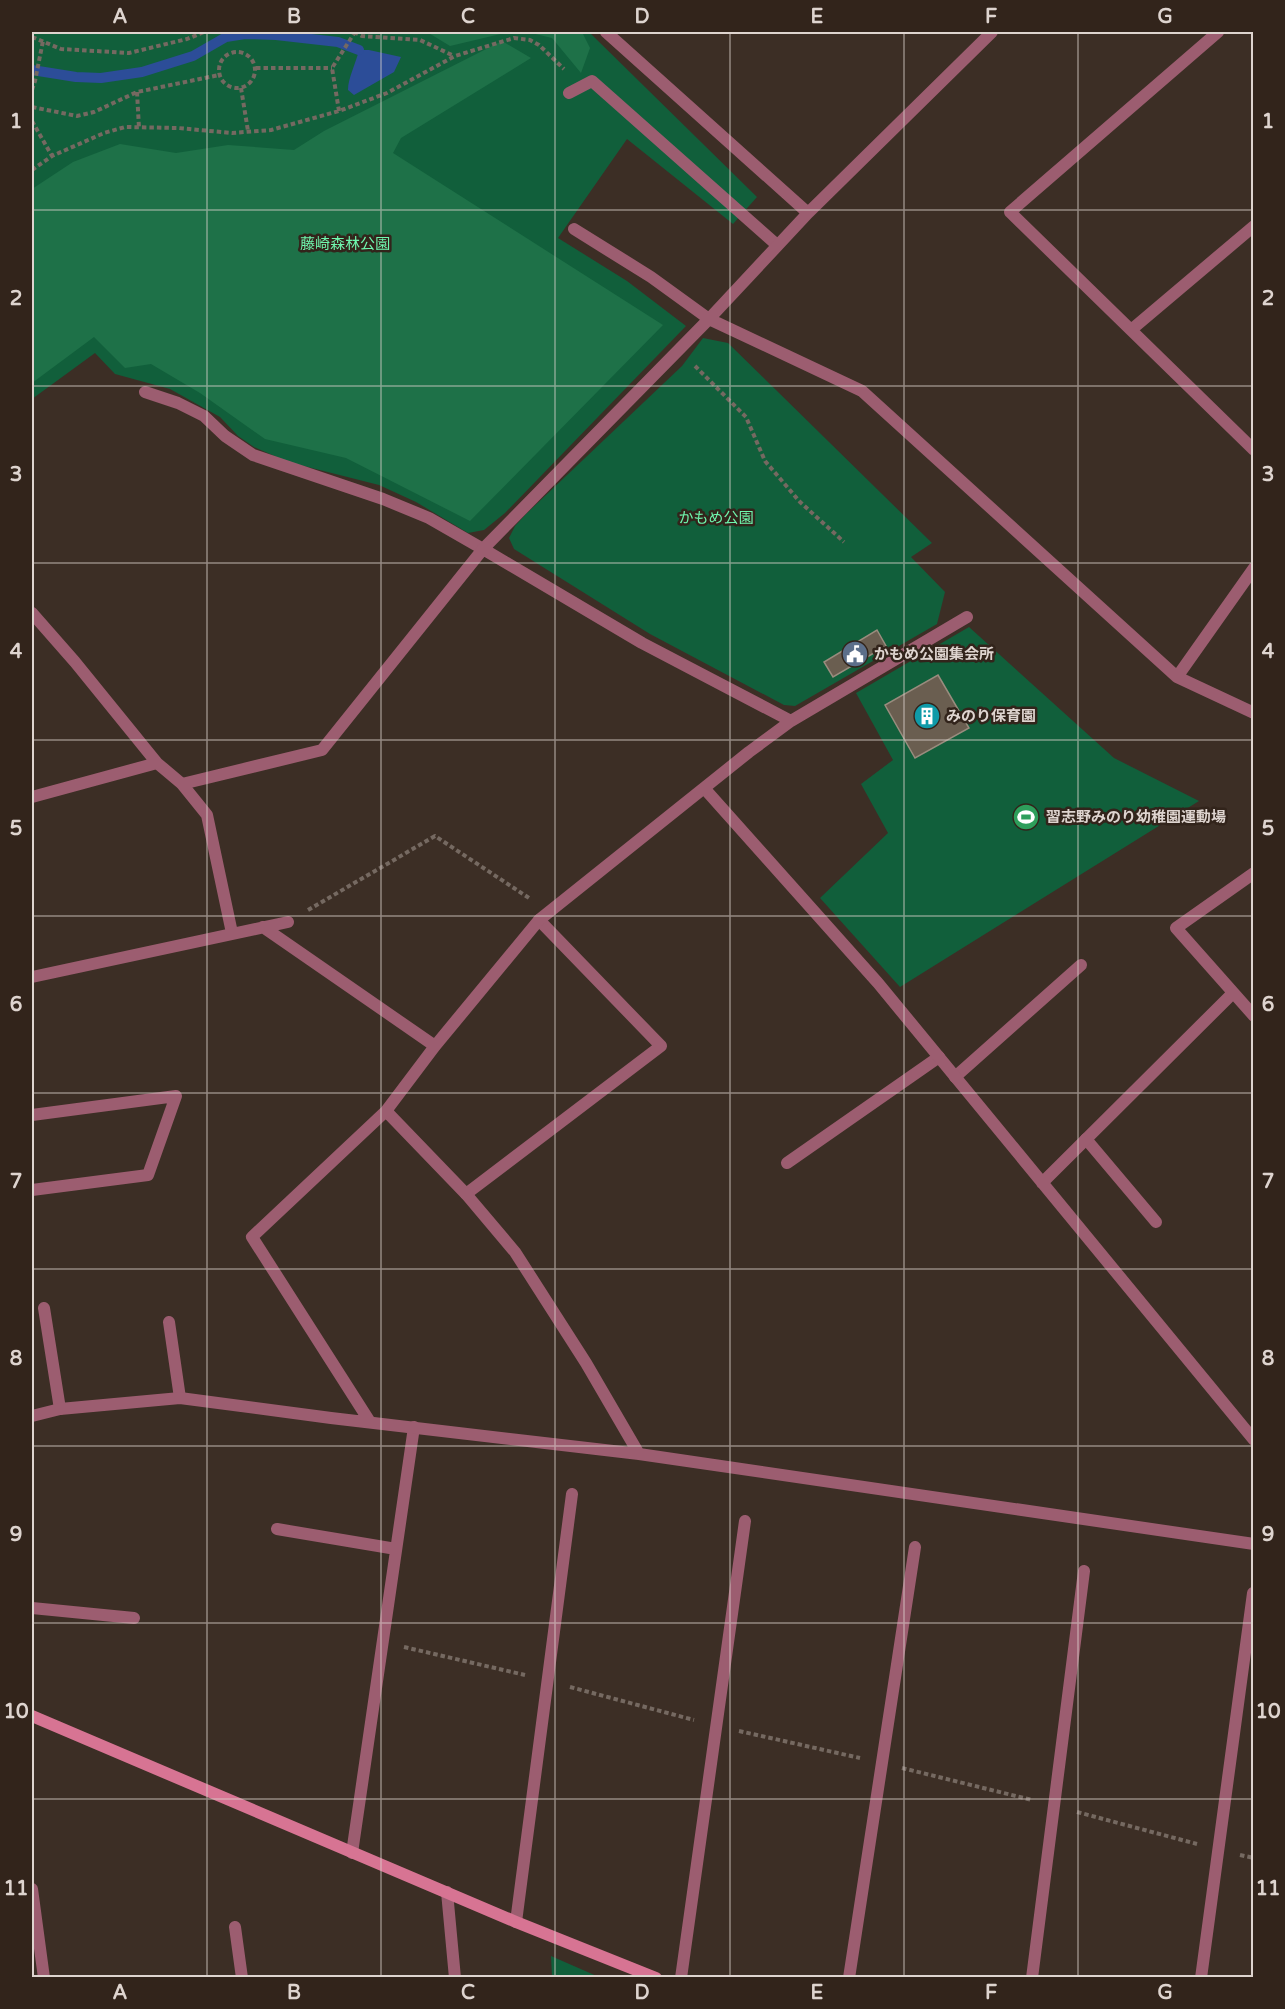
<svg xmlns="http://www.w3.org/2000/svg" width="1285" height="2009" viewBox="0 0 1285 2009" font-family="'Varela Round','Noto Sans JP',sans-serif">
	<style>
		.green { fill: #115f3b }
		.forest { fill: #1e7148 }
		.water { fill: #2c4d98 }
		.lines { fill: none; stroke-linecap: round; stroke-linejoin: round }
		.stream { stroke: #2c4d98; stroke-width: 10 }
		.building { fill: #6a5e50; stroke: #998c7e; stroke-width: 1.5 }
		.path { stroke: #756961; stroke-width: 4; stroke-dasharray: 4.5 3; stroke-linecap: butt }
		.lane { stroke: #9c5d70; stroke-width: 12 }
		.street { stroke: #9c5d70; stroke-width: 12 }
		.secondary { stroke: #d77493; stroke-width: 12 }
		.grid { fill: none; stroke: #ded4cf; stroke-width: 1.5; stroke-opacity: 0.55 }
		.labels { text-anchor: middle; stroke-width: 5; stroke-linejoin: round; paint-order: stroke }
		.park-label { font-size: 15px; fill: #6ff7ae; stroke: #32241b }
		.poi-label { font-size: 15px; font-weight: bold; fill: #ded4cf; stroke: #32241b; text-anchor: start }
		.neatline { fill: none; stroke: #ded4cf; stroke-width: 2 }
		.grid-label { font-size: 20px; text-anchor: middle; font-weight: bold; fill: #ded4cf }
	</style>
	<rect width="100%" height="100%" fill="#3c2e25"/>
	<path class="green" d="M32 32H589L757 197 733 224 627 139 558 238 627 281 686 326 505 513 484 530 468 533 416 502 379 485 288 462 254 447 238 436 220 417 170 389 115 374 95 353 32 399Z
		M703 338 728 343 932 543 911 557 945 592 937 624 795 706 784 705 650 634 514 549 509 538 515 526 526 514 682 366Z
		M969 627 1114 758 1199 801 900 987 820 898 888 833 861 784 893 760 856 693Z
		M551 1956 599 1977H552Z"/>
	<path class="forest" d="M427 32H509L450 46Z
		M527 32H582L590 48 581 73 552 38Z
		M502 41 531 58 401 138 393 153 663 325 470 521 346 458 265 439 200 393 151 364 125 368 94 337 32 383V189L73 162 120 144 176 153 228 145 294 150 324 131Z"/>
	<path class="water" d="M359 50H369L401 57 394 72 354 95 348 90C348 78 356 63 359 50Z"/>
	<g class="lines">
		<path class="stream" d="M32 70 76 77 101 78 142 72 193 56 226 37 245 34 276 35 338 42 359 50"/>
	</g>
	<path class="building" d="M877 630 886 646 833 677 824 662Z
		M938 675 969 728 915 758 885 705Z"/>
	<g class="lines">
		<path class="path" d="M354 32 362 36 420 40 454 56
			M32 37 61 49 129 53 187 39 204 32
			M219 70a18 18 0 1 1 36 0a18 18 0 1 1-36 0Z
			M256 68H332
			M241 88 248 131
			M32 90 35 81 43 41
			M137 92 139 128
			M32 107 77 116 94 112 137 92 219 75
			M339 111 332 68 355 32
			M32 121 52 156
			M32 170 52 156 104 133 125 127 178 128 232 133 271 130 339 111 387 93 455 56 514 38 530 40 539 45 564 69
			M695 366 746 417 765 461 800 502 844 542
			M308 910 435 836 529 898
			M404 1647 525 1675
			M570 1687 694 1720
			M739 1731 860 1758
			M902 1768 1032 1800
			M1077 1812 1197 1844
			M1240 1855 1254 1858"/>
		<path class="lane" d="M569 93 592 81 777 245
			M145 392 178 403 204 416 225 436 253 455 383 499 429 518 483 549
			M955 1077 1081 965
			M1086 1139 1156 1222
			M787 1163 939 1057
			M466 1194 661 1046 539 920
			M44 1308 60 1409
			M169 1322 180 1398
			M277 1529 396 1549
			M32 1608 134 1618
			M352 1853 414 1427
			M516 1922 572 1494
			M681 1978 745 1521
			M849 1978 915 1547
			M1032 1978 1084 1571"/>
		<path class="street" d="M1218 32 1010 212 1254 450
			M808 213 992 32
			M574 229 651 277 709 319 862 391 1177 677 1254 713
			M1131 330 1254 226
			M483 549 709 319 808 213 606 32
			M32 613 75 662 157 763 182 784 207 815 232 933
			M1177 677 1254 568
			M182 784 322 750 483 549 642 643 791 721
			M704 788 878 983 1254 1440
			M32 797 157 763
			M1254 873 1176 928 1254 1016
			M263 927 435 1046
			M32 977 288 922
			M386 1111 466 1194 515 1252 586 1363 639 1454
			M32 1115 176 1096 148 1175 32 1190
			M1042 1183 1233 993
			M32 1416 60 1409 180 1398 331 1418 639 1454 1254 1544
			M370 1422 252 1237 386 1111 435 1046 539 920 749 752 791 721 967 617
			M32 1889 44 1978
			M447 1892 455 1978
			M235 1927 242 1978
			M1201 1978 1253 1593"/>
		<path class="secondary" d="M32 1716 516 1922 656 1978"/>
	</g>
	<path class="grid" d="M207 32V1978M381 32V1978M555 32V1978M730 32V1978M904 32V1978M1078 32V1978M32 210H1254M32 386H1254M32 563H1254M32 740H1254M32 916H1254M32 1093H1254M32 1269H1254M32 1446H1254M32 1623H1254M32 1799H1254"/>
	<defs>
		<symbol id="civic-disc" viewBox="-11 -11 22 22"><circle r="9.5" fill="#5c6f8a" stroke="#32241b"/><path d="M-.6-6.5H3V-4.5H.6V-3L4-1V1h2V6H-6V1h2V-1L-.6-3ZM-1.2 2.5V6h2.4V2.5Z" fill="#fff"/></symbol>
		<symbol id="building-disc" viewBox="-11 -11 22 22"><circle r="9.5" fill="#0f9aa8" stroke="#32241b"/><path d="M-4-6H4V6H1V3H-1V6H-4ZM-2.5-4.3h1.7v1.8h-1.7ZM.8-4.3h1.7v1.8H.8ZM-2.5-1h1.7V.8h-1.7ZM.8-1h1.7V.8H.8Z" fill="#fff"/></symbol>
		<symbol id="stadium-disc" viewBox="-11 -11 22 22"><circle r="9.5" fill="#2e9e5b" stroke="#32241b"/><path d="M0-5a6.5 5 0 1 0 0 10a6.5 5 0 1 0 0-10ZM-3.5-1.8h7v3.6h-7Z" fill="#fff"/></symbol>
	</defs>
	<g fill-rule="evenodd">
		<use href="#civic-disc" x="840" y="639" width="30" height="30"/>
		<use href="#building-disc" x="912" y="701" width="30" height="30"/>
		<use href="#stadium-disc" x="1011" y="802" width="30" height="30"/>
	</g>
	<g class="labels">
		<g class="park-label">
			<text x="345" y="249">藤崎森林公園</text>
			<text x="716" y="523">かもめ公園</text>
		</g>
		<g class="poi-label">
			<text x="874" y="659">かもめ公園集会所</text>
			<text x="946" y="721">みのり保育園</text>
			<text x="1046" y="822">習志野みのり幼稚園運動場</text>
		</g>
	</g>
	<rect width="1285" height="2009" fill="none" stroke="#32241b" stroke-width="66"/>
	<rect x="33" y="33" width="1219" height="1943" class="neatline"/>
	<g class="grid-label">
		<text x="120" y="23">A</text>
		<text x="294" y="23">B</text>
		<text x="468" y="23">C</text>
		<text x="642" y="23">D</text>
		<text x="817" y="23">E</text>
		<text x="991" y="23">F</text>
		<text x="1165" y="23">G</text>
		<text x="16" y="128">1</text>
		<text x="1268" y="128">1</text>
		<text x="16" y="305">2</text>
		<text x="1268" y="305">2</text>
		<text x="16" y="481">3</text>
		<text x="1268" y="481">3</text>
		<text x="16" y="658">4</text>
		<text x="1268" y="658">4</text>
		<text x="16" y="835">5</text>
		<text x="1268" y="835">5</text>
		<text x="16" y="1011">6</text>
		<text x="1268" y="1011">6</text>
		<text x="16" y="1188">7</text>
		<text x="1268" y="1188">7</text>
		<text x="16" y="1365">8</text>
		<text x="1268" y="1365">8</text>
		<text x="16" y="1541">9</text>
		<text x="1268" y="1541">9</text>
		<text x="16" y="1718">10</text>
		<text x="1268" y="1718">10</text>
		<text x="16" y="1895">11</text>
		<text x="1268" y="1895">11</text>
		<text x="120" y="1999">A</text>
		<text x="294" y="1999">B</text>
		<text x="468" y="1999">C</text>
		<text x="642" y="1999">D</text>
		<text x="817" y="1999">E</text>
		<text x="991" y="1999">F</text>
		<text x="1165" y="1999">G</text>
	</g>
</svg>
